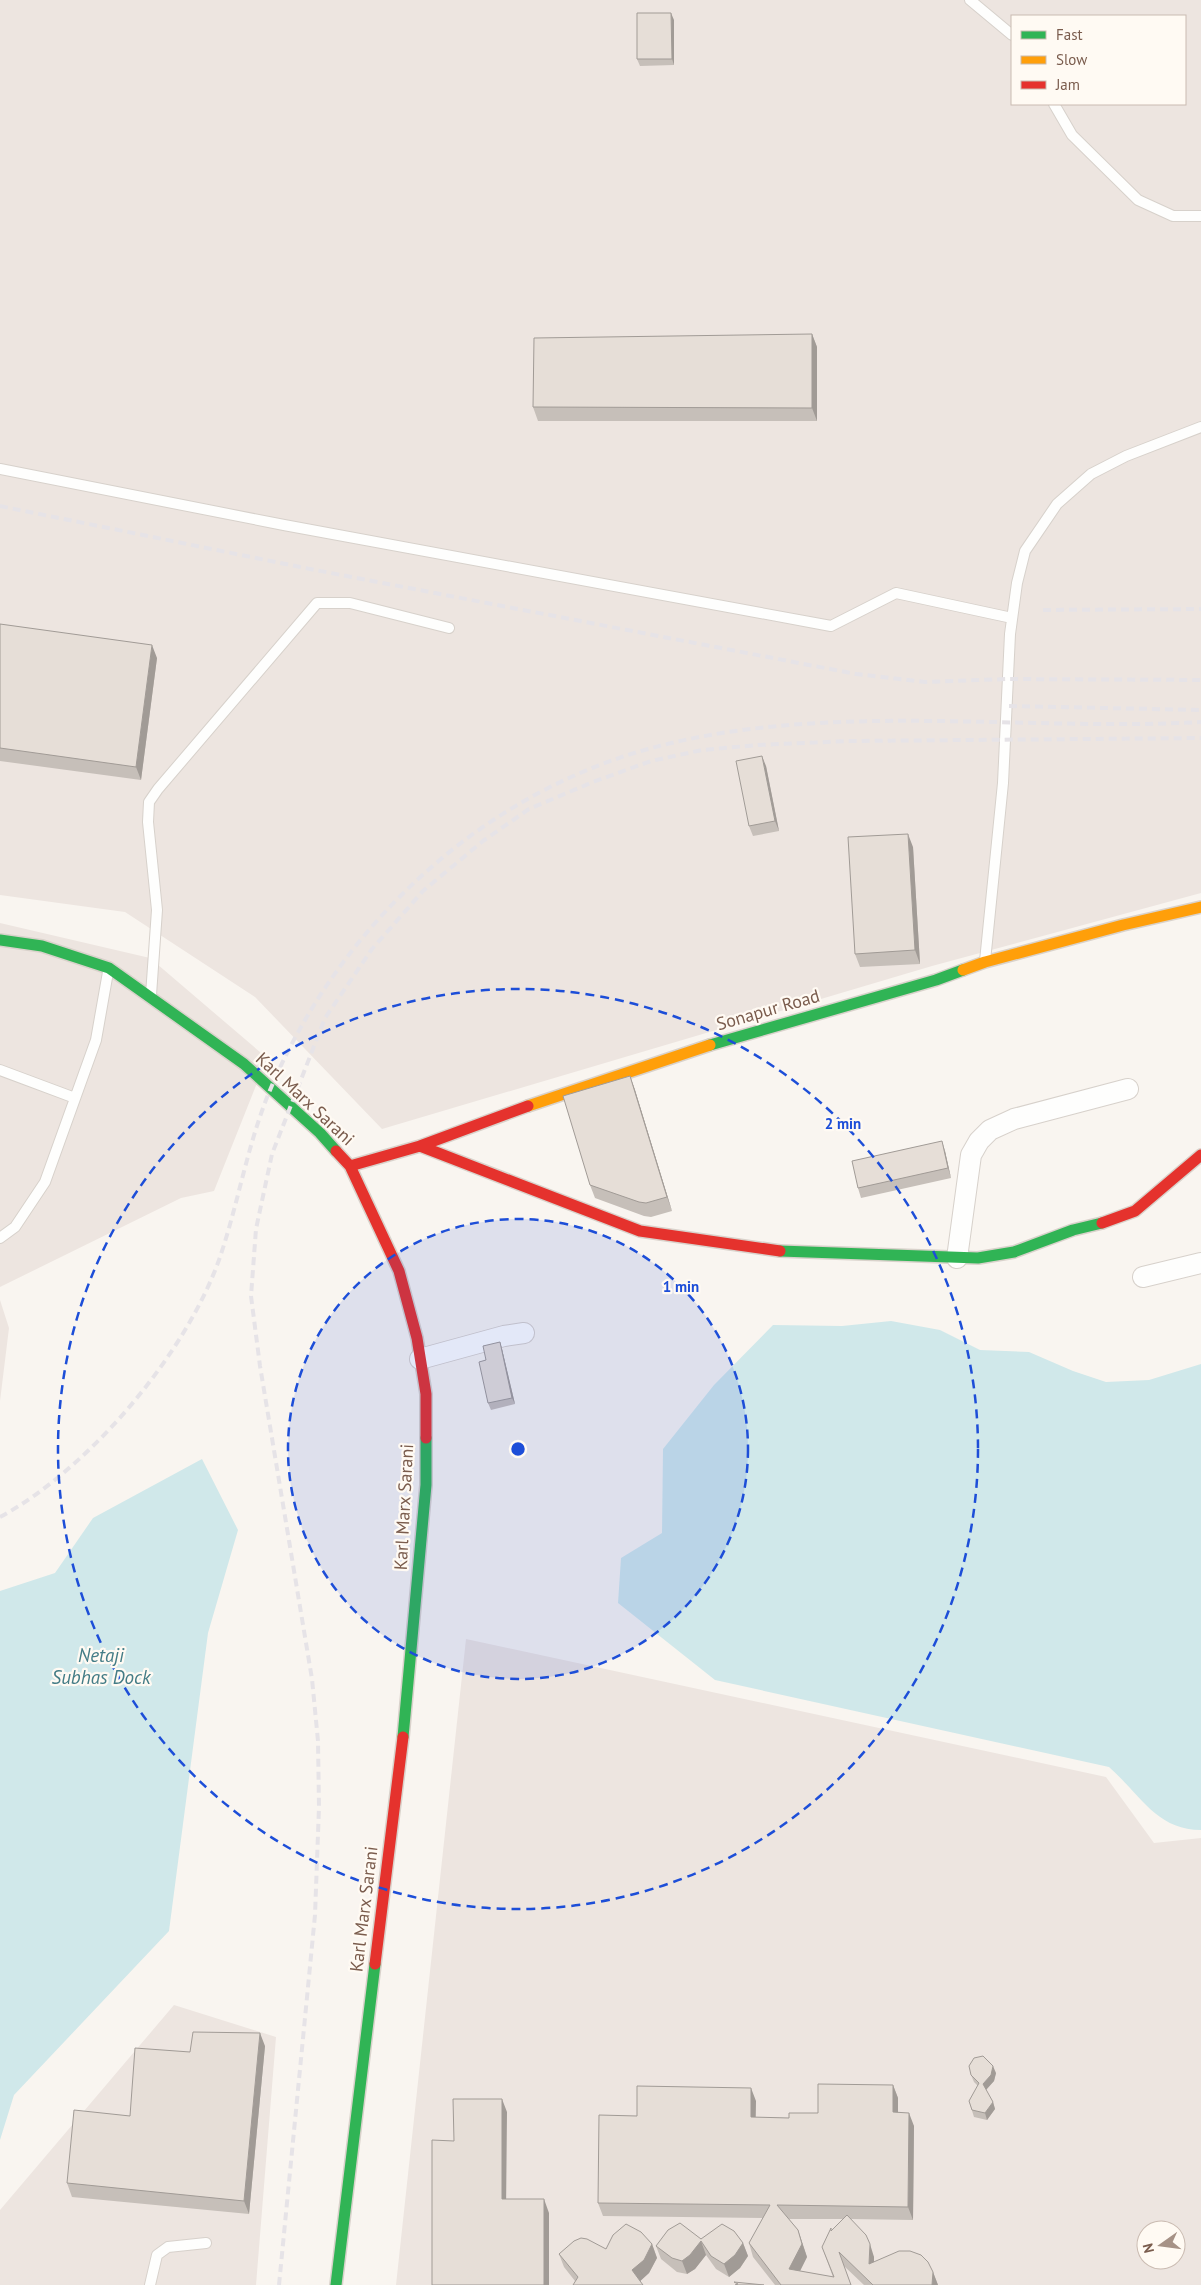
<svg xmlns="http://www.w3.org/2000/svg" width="1201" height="2285" viewBox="0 0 1201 2285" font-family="'PT Sans',sans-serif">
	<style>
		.industrial { fill: #ede5e0; fill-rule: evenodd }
		.water { fill: #d0e8ea }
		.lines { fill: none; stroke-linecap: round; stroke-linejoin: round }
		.lane-casing { stroke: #d7d1cb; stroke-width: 12 }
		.street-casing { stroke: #d7d1cb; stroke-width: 22 }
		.fast-casing { stroke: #d9d2cb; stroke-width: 14 }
		.slow-casing { stroke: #d9d2cb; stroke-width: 14 }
		.jam-casing { stroke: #d9d2cb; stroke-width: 14 }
		.lane { stroke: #fefefd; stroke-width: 10 }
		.street { stroke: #fefefd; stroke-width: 20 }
		.fast { stroke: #30b455; stroke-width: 11 }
		.slow { stroke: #ff9f0a; stroke-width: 11 }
		.jam { stroke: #e5322d; stroke-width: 11 }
		.rail { stroke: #e6e3e7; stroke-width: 4; stroke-dasharray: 8 5; stroke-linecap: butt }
		.wall { fill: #c6bfb9; fill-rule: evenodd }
		.shaded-wall { fill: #a19b96 }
		.building { fill: #e6ded7; stroke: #a19b96 }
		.ring { fill: none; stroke: #1d4ed8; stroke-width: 2.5; stroke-dasharray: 9 6 }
		.labels { text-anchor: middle; stroke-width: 4.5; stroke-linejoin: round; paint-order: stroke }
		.street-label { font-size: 18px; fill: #7a5c4d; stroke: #fffaf3 }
		.water-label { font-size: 19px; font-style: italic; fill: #437c86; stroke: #fffaf3 }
		.centre { fill: #1d4ed8; stroke: #fffaf3; stroke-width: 2.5 }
		.ring-label { font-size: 15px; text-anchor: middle; font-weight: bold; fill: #1d4ed8; stroke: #fffaf3; stroke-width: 4.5; stroke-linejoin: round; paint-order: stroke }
	</style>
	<rect width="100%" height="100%" fill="#f9f5f0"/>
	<path class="industrial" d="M0 0H1201V893L932 966 382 1129 255 997 125 912 0 895ZM1012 16H1185V104H1012Z
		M0 923 150 958 267 1058 214 1191 181 1198 0 1287Z
		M0 1300 9 1328 0 1401Z
		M466 1639 1106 1777 1154 1843 1201 1838V2285H396ZM1146 2230H1176V2260H1146Z
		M174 2005 276 2037 256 2285H0V2210Z"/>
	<path class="water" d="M891 1321 940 1330 980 1350 1029 1352 1073 1371 1106 1382 1149 1380 1201 1364V1830C1156 1830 1140 1794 1109 1767L715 1680 618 1603 621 1558 662 1533 663 1449 714 1385 773 1325 842 1326Z
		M202 1459 238 1530 208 1633 169 1931 14 2095 0 2140V1591L55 1573 93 1518Z"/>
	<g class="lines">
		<defs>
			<path id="lane" d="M970 0 1012 35
				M1054 104 1072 135 1138 200 1173 216H1201
				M0 469 284 525 831 626 896 593 1012 618
				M985 961 1003 783 1010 634 1017 583 1025 551 1057 504 1091 474 1126 456 1201 427
				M151 995 157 910 148 822 149 802 158 789 317 603H350L449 628
				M0 1070 75 1098
				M0 1238 15 1227 45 1182 96 1040 108 972
				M150 2285 157 2255 168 2247 206 2243"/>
			<path id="street" d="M957 1258 971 1155 979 1141 990 1130 1014 1119 1128 1089
				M1143 1277 1201 1263
				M420 1359 504 1336 524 1333"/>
			<path id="fast" d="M0 940 42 946 109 968 244 1064 320 1133 336 1151
				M710 1045 936 980 963 970
				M780 1251 978 1258 1014 1252 1073 1230 1102 1223
				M403 1737 426 1485V1438
				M336 2285 375 1964"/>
			<path id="slow" d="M963 970 985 962 1123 925 1201 907
				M528 1106 710 1045"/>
			<path id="jam" d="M420 1146 640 1231 780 1251
				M336 1151 350 1166 399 1271 417 1338 426 1394V1438
				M350 1166 420 1146 528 1106
				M1102 1223 1135 1211 1201 1155
				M375 1964 403 1737"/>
		</defs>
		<use href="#lane" class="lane-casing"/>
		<use href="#street" class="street-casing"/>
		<use href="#fast" class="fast-casing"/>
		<use href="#slow" class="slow-casing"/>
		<use href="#jam" class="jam-casing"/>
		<use href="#lane" class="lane"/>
		<use href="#street" class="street"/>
		<use href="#fast" class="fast"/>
		<use href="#slow" class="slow"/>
		<use href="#jam" class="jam"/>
		<path class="rail" d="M0 506 310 569 856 674 925 682 1008 679 1201 680
			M1043 610 1201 609
			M1009 706 1201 710
			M0 1517C89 1469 187 1353 220 1257 238 1204 247 1147 268 1095 335 931 476 797 648 749 824 700 1020 732 1201 722
			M279 2285 315 1915 319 1807 318 1741 312 1679 260 1366 251 1296 256 1229 272 1154 325 1018 372 949 423 891 483 841 529 809 593 782 651 761 702 750 758 745 849 741 1201 738"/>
	</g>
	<path class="wall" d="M674 20V65L640 66 637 59Z
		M812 334 817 347V421H538L533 407Z
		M0 624 157 658 141 780 0 761Z
		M766 766 779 831 753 836 749 826Z
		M913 847 920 964 860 967 855 954Z
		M630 1076 635 1090 672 1211 651 1217 644 1216 595 1198 590 1185Z
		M945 1151 951 1178 861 1198 858 1188Z
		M500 1342 502 1349 515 1404 491 1410 488 1403 486 1360Z
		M265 2046 249 2214 72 2197 67 2183 190 2052Z
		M996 2073 994 2081 986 2090 993 2102 995 2109 987 2120 974 2117 969 2101 978 2086 974 2082 971 2075Z
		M893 2085 898 2098V2112L914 2126 913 2220 851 2219 874 2257V2262L933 2272 938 2285H864L844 2266 851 2285H775L753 2257 749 2243 763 2218 603 2216 598 2203 637 2116 756 2101V2117L789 2118 818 2113ZM789 2219H843L822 2247 833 2277 800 2271 807 2257 798 2230Z
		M701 2239 743 2243 748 2256 740 2268 729 2277 716 2269 706 2255 695 2269 687 2274 677 2272 661 2259 656 2246Z
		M652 2244 657 2258 649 2273 640 2281H575L564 2267 559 2254Z"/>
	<path class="shaded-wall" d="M671 13 674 20V65L672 59Z
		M812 334 817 347V421L812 408Z
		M152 645 157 658 141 780 136 767Z
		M762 756 766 766 779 831 775 821Z
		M908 834 913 847 920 964 915 950Z
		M630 1076 635 1090 672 1211 667 1197Z
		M942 1141 945 1151 951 1178 948 1168Z
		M500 1342 502 1349 515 1404 512 1398Z
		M260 2033 265 2046 249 2214 244 2201Z
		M993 2066 996 2073 994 2081 985 2091 983 2084Z
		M893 2085 898 2098V2126L893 2112Z
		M751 2088 756 2101 755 2130 751 2117Z
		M502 2099 507 2112 506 2212 502 2199Z
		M993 2102 995 2109 987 2120 985 2113Z
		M909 2113 914 2126 913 2220 908 2207Z
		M544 2199 549 2213V2285H544Z
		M798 2230 807 2257 794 2283 789 2269Z
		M701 2241 706 2255 695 2269 687 2274 682 2261Z
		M743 2243 748 2256 740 2268 729 2277 724 2264Z
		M652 2244 657 2258 649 2273 637 2284 632 2270Z
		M870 2244 874 2257V2277L869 2264Z
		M933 2272 938 2285H932Z"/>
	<path class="building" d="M637 13H671L672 59H637Z
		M812 334V408L533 407 534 338Z
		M0 624 152 645 136 767 0 748Z
		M762 756 775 821 749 826 736 761Z
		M908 834 915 950 855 954 848 837Z
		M630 1076 667 1197 646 1203 639 1202 590 1185 563 1096Z
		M942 1141 948 1168 858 1188 852 1161Z
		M500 1342 512 1398 488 1403 479 1362 486 1360 483 1346Z
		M193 2032 260 2033 244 2201 67 2183 74 2110 130 2116 135 2048 190 2052Z
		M983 2056 993 2066 991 2075 983 2084 993 2102 985 2113 972 2110 969 2101 979 2083 971 2075 969 2066 974 2058Z
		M818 2084 893 2085V2112L909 2113 908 2207 777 2205 798 2230 802 2244 789 2269 834 2277 822 2247 831 2228V2231L847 2215 866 2235 870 2244 869 2264 899 2251H910L921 2255 928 2262 933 2272 932 2285H873L839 2252 851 2285H781L749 2243 770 2205 598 2203 599 2115 637 2116V2086L751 2088V2117L789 2118V2113H818Z
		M453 2099H502V2199H544V2285H432V2140L454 2141Z
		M680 2223 701 2239 722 2224 734 2231 743 2243 735 2255 724 2264 711 2256 701 2241 690 2255 682 2261 672 2258 656 2246 668 2230Z
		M626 2224 641 2232 652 2244 644 2260 632 2270 643 2285H573L578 2277 559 2254 574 2241 581 2238 587 2239 606 2249 613 2235Z
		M734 2282 764 2285H735L738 2284Z"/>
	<circle cx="518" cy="1449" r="230" fill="#1d4ed8" fill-opacity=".12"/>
	<g class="ring">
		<circle cx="518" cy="1449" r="230"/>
		<circle cx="518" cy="1449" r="460"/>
	</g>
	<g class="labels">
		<g class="street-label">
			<text transform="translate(768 1010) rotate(-16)" y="6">Sonapur Road</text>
			<text transform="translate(305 1099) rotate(43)" y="6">Karl Marx Sarani</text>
			<text transform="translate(404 1507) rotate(-87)" y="6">Karl Marx Sarani</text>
			<text transform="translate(364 1909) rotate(-83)" y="6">Karl Marx Sarani</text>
		</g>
		<g class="water-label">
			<text x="101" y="1662">Netaji<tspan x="101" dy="22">Subhas Dock</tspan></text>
		</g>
	</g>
	<circle cx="518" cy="1449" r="8" class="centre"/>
	<g class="ring-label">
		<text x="843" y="1129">2 min</text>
		<text x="681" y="1292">1 min</text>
	</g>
	<rect x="1011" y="15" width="175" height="90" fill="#fffaf3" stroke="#cabbb1"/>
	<rect x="1021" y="31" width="25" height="8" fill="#30b455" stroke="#cabbb1"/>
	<text x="1056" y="40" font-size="15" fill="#7a5c4d">Fast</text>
	<rect x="1021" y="56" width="25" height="8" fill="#ff9f0a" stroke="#cabbb1"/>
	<text x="1056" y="65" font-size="15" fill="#7a5c4d">Slow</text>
	<rect x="1021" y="81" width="25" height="8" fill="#e5322d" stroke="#cabbb1"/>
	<text x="1056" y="90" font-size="15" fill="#7a5c4d">Jam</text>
	<g transform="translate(1161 2245) rotate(256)"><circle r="24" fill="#fffaf3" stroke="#cabbb1"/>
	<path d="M0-4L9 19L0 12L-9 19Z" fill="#a69286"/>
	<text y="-8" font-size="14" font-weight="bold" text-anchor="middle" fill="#7a5c4d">N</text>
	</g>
</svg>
